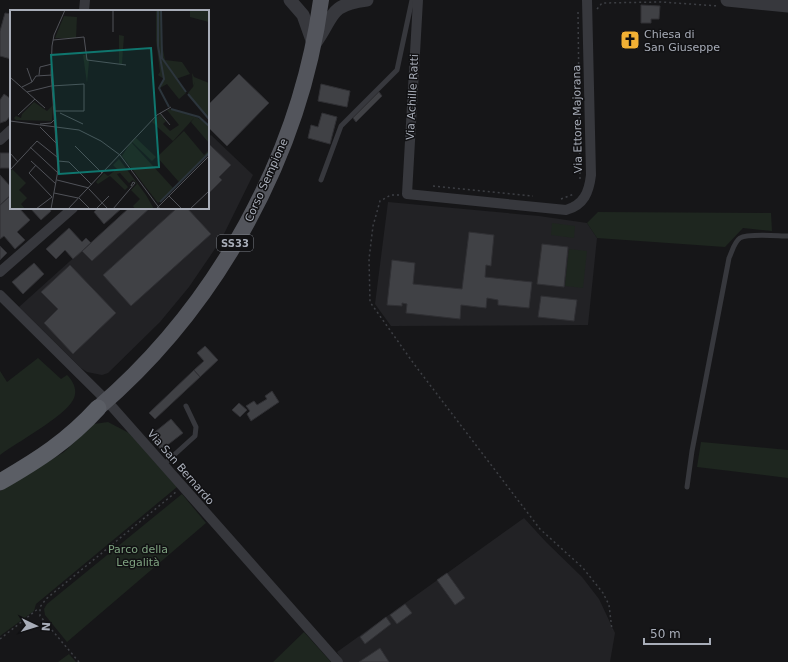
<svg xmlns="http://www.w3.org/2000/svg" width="788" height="662" viewBox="0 0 788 662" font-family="'DejaVu Sans',sans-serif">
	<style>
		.built { fill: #222225 }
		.green { fill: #1e261f }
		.building { fill: #404145; stroke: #303034 }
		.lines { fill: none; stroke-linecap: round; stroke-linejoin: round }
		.path { stroke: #3d3f44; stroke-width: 1.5; stroke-dasharray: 2 3; stroke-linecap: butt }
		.service { stroke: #37383d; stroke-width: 5 }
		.minor { stroke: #37383d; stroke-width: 10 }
		.tertiary { stroke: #37383d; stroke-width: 13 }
		.primary { stroke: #53555c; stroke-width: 16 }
		.trunk { stroke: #5b5e65; stroke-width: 17 }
		.labels { text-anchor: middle; stroke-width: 3; stroke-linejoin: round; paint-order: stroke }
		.shield { fill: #111113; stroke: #7b7e86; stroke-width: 1 }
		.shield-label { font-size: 10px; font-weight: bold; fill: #a8adb8 }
		.poi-label { font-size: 11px; fill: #a8adb8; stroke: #111113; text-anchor: start }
		.street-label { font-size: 11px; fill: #a8adb8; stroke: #111113 }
		.park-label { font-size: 11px; fill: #7fa381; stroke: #111113 }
		.inset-river { fill: none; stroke: #2c353c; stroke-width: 2 }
		.inset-road { fill: none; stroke: #505258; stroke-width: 1 }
		.view { fill: #0f766e; fill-opacity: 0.15; stroke: #0f766e; stroke-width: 2 }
		.inset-edge { fill: none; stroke: #a8adb8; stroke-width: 2 }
	</style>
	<rect width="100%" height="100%" fill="#161618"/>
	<path class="built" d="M211 135 253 175 221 240 189 287 160 322 108 373 102 375 87 372 81 368 19 307 129 208H208V137Z
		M388 202 539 216 587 223 597 238 588 325 391 326 375 304Z
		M524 518 546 542 582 577 599 599 615 633 610 662H343L337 652Z"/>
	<path class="green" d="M598 212 771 213 772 231 743 228 725 247 597 238 587 223Z
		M552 223 575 226 574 238 551 235Z
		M569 249 587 251 583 288 565 286Z
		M38 358 61 379 67 375C74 382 78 391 73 400 65 416 16 443 0 455V371L7 382Z
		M108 422 129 433 177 487 36 604 34 611 0 636V491L64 452 94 424Z
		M701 442 788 450V478L697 467Z
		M182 494 206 523 67 642 45 615 44 609 47 604Z
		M304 632 331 662H273Z
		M69 654 76 662H58Z"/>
	<path class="building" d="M641 5 660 6 659 19H651V23H641Z
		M5 13 11 14V59L0 56V31Z
		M625 31H634L635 48 625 49Z
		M239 74 269 103 227 146 208 127V105Z
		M321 84 350 91 347 107 318 101Z
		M379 92 382 96 356 122 353 118Z
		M4 94 11 99V115L6 121 0 123V100Z
		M322 113 337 117 330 144 308 138 311 125 318 127Z
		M210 145 231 165 219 177 222 180 210 192 208 190V147Z
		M0 153H11V168H0Z
		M0 175 11 187V195L0 205Z
		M9 197 11 199V208H19L30 220 17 232 25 240 15 249 4 236 0 239V205Z
		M30 208H49L51 211 41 220Z
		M98 208H122L104 224 94 212Z
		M129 208H150L92 261 82 251Z
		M177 208H187L211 234 131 306 103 275Z
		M69 228 82 242 86 238 91 243 73 259 65 250 56 259 46 249Z
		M469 232 494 235 491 266 486 265 485 277 532 282 529 308 498 305V300L487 298 486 308 461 305 460 319 406 313 407 304 402 303V306L387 305 392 260 415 263 413 284 462 289Z
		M542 244 568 247 564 287 537 284Z
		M0 246 7 253 0 260Z
		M34 263 44 274 23 294 12 282Z
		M70 265 116 313 73 354 44 323 58 309 41 292Z
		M541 296 577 300 574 321 538 317Z
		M205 346 218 360 200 377 194 370 204 361 197 353Z
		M194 370 200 377 155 419 149 413Z
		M272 391 279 402 251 421 247 414 250 411 246 406 254 401 257 405 267 399 265 396Z
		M239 403 247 410 240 417 232 410Z
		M171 419 183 433 161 450 150 436Z
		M447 573 465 598 455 605 437 580Z
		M405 604 412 613 397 624 390 615Z
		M386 617 391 624 365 644 360 637Z
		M380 648 389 662H359Z"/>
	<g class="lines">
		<path class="path" d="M597 9 602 3 661 2 718 6
			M578 12 580 179
			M433 186 533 196
			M399 195H391L380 201 373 226 369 259 370 302 414 364 540 529 583 568 603 593 609 605 612 630
			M561 199 574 194
			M0 639 39 608
			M79 662 40 616V607L46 599 176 492"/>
		<path class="service" d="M321 180 341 126 397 70 412 0
			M163 465 195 436 196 427 186 406
			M687 487 692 451 729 258C732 252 734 242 740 238 748 233 778 236 788 236"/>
		<path class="minor" d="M418 0 407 194 566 210C584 205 589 192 591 175L587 0
			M84 11 85 0
			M0 140 11 130
			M0 272 73 208
			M0 295 107 401 338 662"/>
		<path class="tertiary" d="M290 0 303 15 313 43
			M727 0 788 6
			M314 45C335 17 327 5 367 0"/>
		<path class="primary" d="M98 408C217 306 300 156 321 0"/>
		<path class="trunk" d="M0 482C38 460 68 441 98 408"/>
	</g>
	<defs>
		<symbol id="church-square" viewBox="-11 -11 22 22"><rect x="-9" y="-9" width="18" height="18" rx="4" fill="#f2b134" stroke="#111113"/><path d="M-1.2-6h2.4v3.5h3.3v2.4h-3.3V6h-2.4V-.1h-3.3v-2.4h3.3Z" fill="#111"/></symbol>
	</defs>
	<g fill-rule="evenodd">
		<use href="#church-square" x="619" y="29" width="22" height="22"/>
	</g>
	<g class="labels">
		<rect class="shield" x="217" y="235" width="36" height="16" rx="3"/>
		<g class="shield-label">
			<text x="235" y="247">SS33</text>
		</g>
		<g class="poi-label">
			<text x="644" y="38">Chiesa di<tspan x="644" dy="13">San Giuseppe</tspan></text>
		</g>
		<g class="street-label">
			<text transform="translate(412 97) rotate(-87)" y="4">Via Achille Ratti</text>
			<text transform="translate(577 119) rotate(-91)" y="4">Via Ettore Majorana</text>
			<text transform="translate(266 180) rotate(-66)" y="4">Corso Sempione</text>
			<text transform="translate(181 467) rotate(49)" y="4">Via San Bernardo</text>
		</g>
		<g class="park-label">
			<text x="138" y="553">Parco della<tspan x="138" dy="13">Legalità</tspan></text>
		</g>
	</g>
	<g transform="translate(10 10)">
		<rect width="199" height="199" fill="#161618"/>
		<path d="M146 0H151V29L155 50 172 52 180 64 166 69 176 83 169 89 157 74 150 78 154 69 148 65 150 62 146 31ZM180 0H199V12L180 7ZM54 6 67 7 66 28H45ZM109 25 114 26 112 54H109ZM73 45H76L79 52 77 73ZM182 63 184 67 199 73V108L178 83 183 77 185 72 183 76ZM24 92 37 101 43 95 42 111 6 110 4 108 6 106 11 108 12 104ZM160 99 188 108 195 113 199 117V133L181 112 184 108 163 131 142 112 150 104 156 111 153 114 160 121 169 115 157 100ZM174 121 194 145 199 140V142L169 172 147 147ZM126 128 146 147 142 151 122 132ZM121 132 163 178 148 193 112 146ZM109 149 136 185 144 199H125L123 196 130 189 121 180 127 174 123 170 119 173 110 163 107 164 109 167 118 177 115 180 100 166 88 174 86 172 94 163 98 166 107 159 103 155ZM2 159 16 173 9 180 17 188 11 194 15 199 0 198V162Z" fill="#1e261f"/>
		<path class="inset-river" d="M148 0V36L154 69 149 78 159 97M151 0 152 48 176 82M178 84 199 109M161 99 189 107 199 116M150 192 199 143"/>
		<path class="inset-road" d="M103 22V0M43 30 74 27 77 50 116 55M17 58 22 72M29 65 30 57 42 54M1 68 35 98M12 77 22 72 26 66 42 65M17 82 41 76 74 74V101H45M50 103 73 114M150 103 160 115M8 105 25 89M0 111 69 120 91 131 110 145M30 114 41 113 44 110M30 117 47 134M65 136 92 163M20 137 48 163M0 143 8 152M110 145 150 199M21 151 46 174M48 151 59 152 82 175M26 155 19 163 42 187M0 160 27 131 47 147M47 170 79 178M79 179 98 199M44 183 68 188M159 186 172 199M69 188 80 199M26 199 42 187M41 199 48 160 41 63 42 36 44 25 55 0M58 199 147 105 161 97M86 199 99 186M103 199 125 173 123 172 121 176M146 199 198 147M180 199 199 181"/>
		<path class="view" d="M141 38 149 157 49 164 41 45Z"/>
		<rect width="199" height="199" class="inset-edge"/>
	</g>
	<g transform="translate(36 626) rotate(94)" stroke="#111113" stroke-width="3" paint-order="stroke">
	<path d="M0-3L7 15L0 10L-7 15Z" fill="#a8adb8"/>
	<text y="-6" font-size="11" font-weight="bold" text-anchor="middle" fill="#a8adb8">N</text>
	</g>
	<path d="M644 638v6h66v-6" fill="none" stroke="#a8adb8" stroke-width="2"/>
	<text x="650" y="638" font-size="12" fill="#a8adb8" stroke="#111113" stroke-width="3" paint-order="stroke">50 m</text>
</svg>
